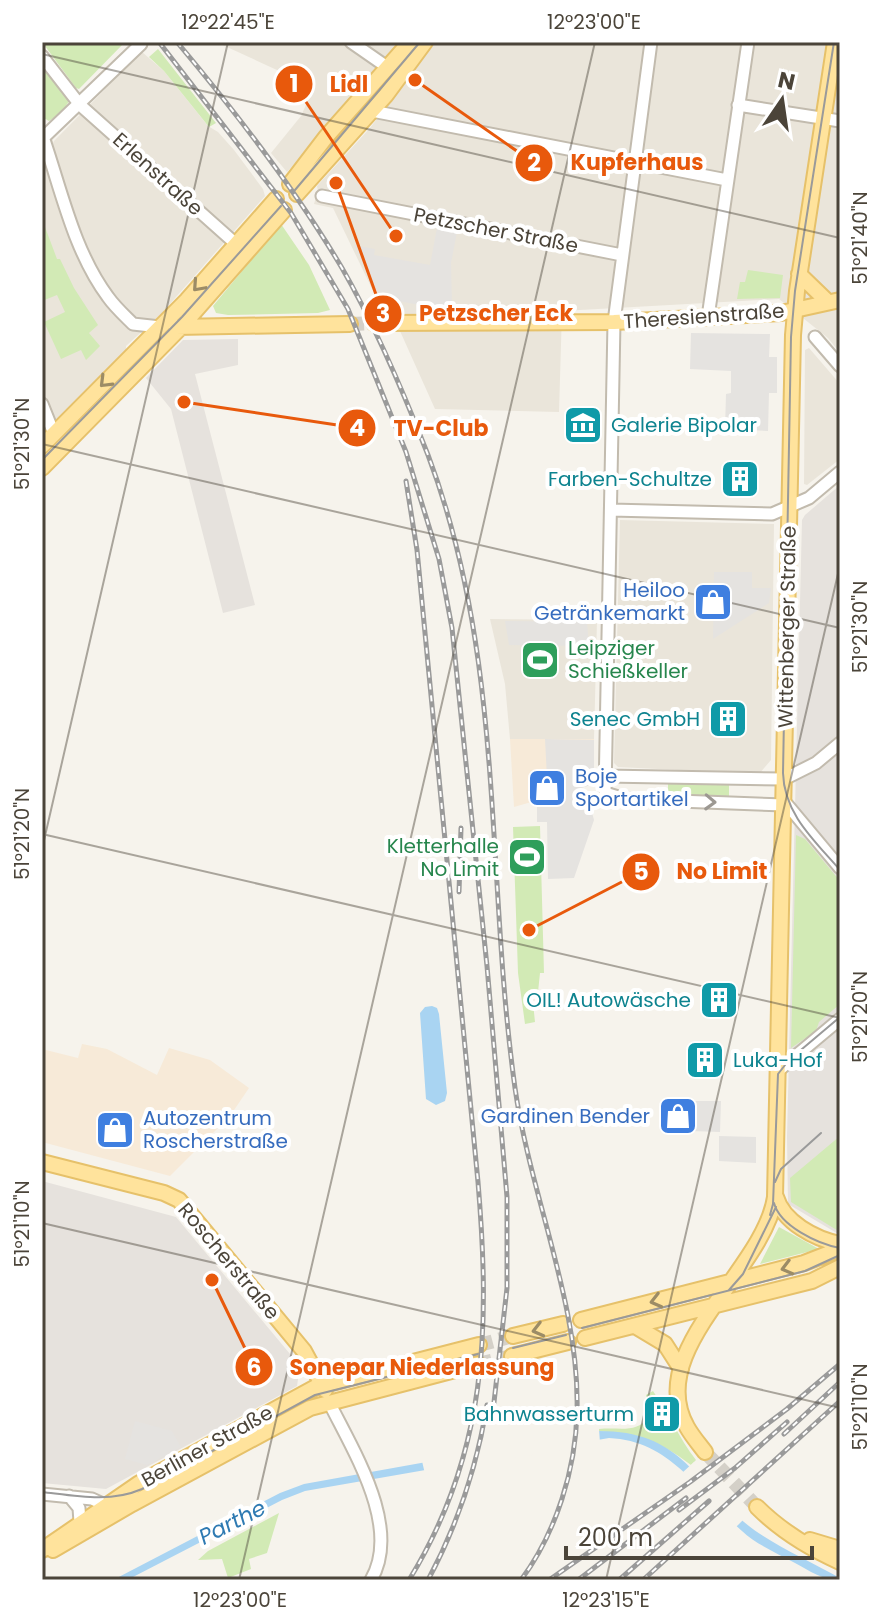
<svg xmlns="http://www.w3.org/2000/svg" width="882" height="1622" viewBox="0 0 882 1622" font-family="Poppins,sans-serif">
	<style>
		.residential { fill: #eae5da }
		.commercial { fill: #f7ead8 }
		.industrial { fill: #e6e2dd }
		.green { fill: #d2eab5 }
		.parking { fill: #e5e3e0 }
		.water { fill: #a9d4f2 }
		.pier { fill: #f6f3ec }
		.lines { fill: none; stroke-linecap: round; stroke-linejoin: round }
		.major-tunnel { stroke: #d4d0c8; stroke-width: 14; stroke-dasharray: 14 7; stroke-linecap: butt }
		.minor-casing { stroke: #c2bbae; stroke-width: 15 }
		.major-casing { stroke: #e6c16a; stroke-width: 18 }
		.minor { stroke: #fff; stroke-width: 11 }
		.major { stroke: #ffe39c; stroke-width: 14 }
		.tram { stroke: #9a9a9a; stroke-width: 2 }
		.rail-casing { stroke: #9a9a9a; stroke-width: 5 }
		.rail { stroke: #fff; stroke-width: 2; stroke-dasharray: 6; stroke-linecap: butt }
		.oneway { stroke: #9c8c66 }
		.oneway2 { stroke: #9c9892 }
		.ticks { fill: none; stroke: #4b4439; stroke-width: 2; stroke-opacity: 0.45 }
		.labels { text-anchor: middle; stroke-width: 8; stroke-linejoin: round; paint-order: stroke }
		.street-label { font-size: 20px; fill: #4b4439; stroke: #fff }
		.culture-label { font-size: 20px; fill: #0d838f; stroke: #fff; text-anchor: end }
		.shop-label { font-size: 20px; fill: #366cbe; stroke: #fff; text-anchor: end }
		.leisure-label { font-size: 20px; fill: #27864d; stroke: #fff; text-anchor: start }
		.water-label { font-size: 22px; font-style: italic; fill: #2e7ab2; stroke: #fff }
		.leader { fill: none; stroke: #e8590c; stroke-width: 3 }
		.callout-dot { fill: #e8590c; stroke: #fff; stroke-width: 3 }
		.mark-label { font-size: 24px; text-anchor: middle; font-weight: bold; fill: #fff }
		.callout-label { font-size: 22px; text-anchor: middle; font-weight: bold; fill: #e8590c; stroke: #fff; stroke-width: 8; stroke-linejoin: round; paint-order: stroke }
		.neatline { fill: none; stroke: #4b4439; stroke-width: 3 }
		.ticks-label { font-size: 20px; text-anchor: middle; fill: #4b4439 }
	</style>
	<rect width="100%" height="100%" fill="#f6f3ec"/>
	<path class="residential" d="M216 42H404L287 172 271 153 301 116 314 87Z
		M435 42H840V353L828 338 779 299 562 311 559 412 435 409 391 311 375 309 377 299 333 208 314 204 318 191 317 186 370 128Z
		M142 52 164 71 208 126 218 132 234 150 263 189 265 196 161 314 126 346V350L65 413 42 433V120L54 143V141Z
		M809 348 840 384V459L807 485 804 484 805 350Z
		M620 520 774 524 771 760 759 774 618 767 614 763Z
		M490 619 597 620 594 739H510L505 684Z"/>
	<path class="commercial" d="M510 739H594V784L514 807Z
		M82 1044 107 1049 157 1075 169 1048 210 1060 249 1088 230 1116 170 1176 42 1142V1049L78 1058Z"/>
	<path class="industrial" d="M238 339V365L195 374 255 605 223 613 171 409 146 378 183 340Z
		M840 485V1235L788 1204 787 1137 802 520 805 515Z
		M42 1181 176 1217 300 1366 297 1386 106 1489 42 1483Z"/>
	<path class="green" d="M42 42H125L79 89 76 88Z
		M158 49 216 123 209 127 164 71 149 57Z
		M42 61 70 100 61 113 49 121 42 117Z
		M42 219 57 259H60L74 288 98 325 89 333 100 346 86 360 81 350 61 359 44 322 65 312 57 295 42 301Z
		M281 224 309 265 330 310 318 313 228 315 216 313 213 306Z
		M748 270 783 275 780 298 737 299 740 282H745Z
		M668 783 729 785V796L668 794Z
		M540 826 544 973H540L538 992 532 993 535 1022 525 1024 518 973 513 827Z
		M796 835 805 839 840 881V1004L819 1022 816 1031 791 1048Z
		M840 1136V1232L791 1202 790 1178Z
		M779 1227 819 1249 760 1264Z
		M653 1391C669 1414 679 1438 696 1460L691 1465C657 1439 640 1437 599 1431V1429C623 1427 635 1434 651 1416L646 1395Z
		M279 1513 267 1553 249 1559 251 1569 228 1578 222 1559 198 1560 208 1551Z"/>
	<path class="parking" d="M437 228 457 232 451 263 452 307 437 308 381 298 354 245 375 249 374 255 430 265Z
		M691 333 770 334 769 357H777V393H769L768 431 725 429 726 394 731 393V371L690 369Z
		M714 572H752V588H771L769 603 713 639Z
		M505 621 587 622 589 646 509 645Z
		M545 739 594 740V784L578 789 580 796 587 794 594 820 574 878 548 879 547 822H537V800L552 795 551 778H547Z
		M692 1101H721L720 1132 691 1131Z
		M719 1136 756 1137V1163L719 1161Z
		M135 1421 172 1431 181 1447 147 1465 125 1459Z"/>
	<path class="water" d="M432 1006 437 1008 439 1014 447 1093 445 1101 436 1105 426 1099 420 1013 425 1007Z
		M599 1431C680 1431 692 1478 744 1522 770 1544 810 1561 840 1578V1580C822 1580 810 1571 795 1563 777 1553 757 1545 742 1531 699 1494 673 1441 609 1438L305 1491 282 1500 133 1577 113 1580 280 1493 304 1484Z"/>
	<path class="pier" d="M599 1429 600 1443 425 1474 422 1461Z
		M694 1462 746 1517 735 1528 682 1473Z"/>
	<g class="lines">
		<path class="major-tunnel" d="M350 324 374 323
			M479 1345 513 1336
			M478 1364 512 1356
			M705 1452 757 1507"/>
		<defs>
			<path id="minor" d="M351 42 387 67
				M651 42 614 322 605 793 625 799 784 805
				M42 56 80 105 236 244
				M738 105 840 121
				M372 111 727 180
				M42 134C61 188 73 250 108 297 115 307 125 316 133 324L160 327
				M43 138 141 44
				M322 196 622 255
				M708 317 748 42
				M815 337 840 366
				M42 404 54 434
				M611 510 772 514 809 498 840 472
				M605 776 784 779 816 763 840 743
				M784 801 840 868
				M779 1070 840 1019
				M329 1402C353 1451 402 1527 371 1580
				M42 1494 92 1499 105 1505H111
				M69 1496 79 1508 80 1522"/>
			<path id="major" d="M290 184 326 137 410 42
				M297 194 386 95 425 42
				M799 274 828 302
				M374 323 614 322 695 318 781 313 840 300
				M176 327 350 324
				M42 446 187 300 276 199
				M42 468 181 327 284 210
				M42 1162 164 1193 179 1200 304 1351 325 1390
				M776 1197C783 1222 815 1239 840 1244
				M581 1320 804 1263 840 1249
				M635 1326 665 1344 681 1369
				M513 1336 563 1324
				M585 1338 812 1281 840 1267
				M512 1356 568 1342
				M705 1452C699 1444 692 1436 687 1427 643 1350 764 1271 775 1197L793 335 797 291 835 42
				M757 1507C781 1531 809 1548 840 1562
				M810 1540 840 1549
				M42 1550 138 1484 316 1387 479 1345
				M53 1550 132 1504 310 1408 478 1364"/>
		</defs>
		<use href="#minor" class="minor-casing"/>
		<use href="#major" class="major-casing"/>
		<use href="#minor" class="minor"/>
		<use href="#major" class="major"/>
		<path class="tram" d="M834 42 795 291 791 337 783 773C784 814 815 841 840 870
			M295 190 420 42
			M42 460 182 317 281 206
			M775 1182 781 1169 821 1133
			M774 1203C780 1226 818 1244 840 1248
			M770 1215 773 1204 778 1074 789 1060 840 1017
			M729 1290 743 1274 776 1207
			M582 1328 805 1271 840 1255
			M513 1348 566 1335
			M42 1492C76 1496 110 1503 142 1489L315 1395 478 1354"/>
		<defs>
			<path id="rail" d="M159 42 291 213 348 309 406 452 439 559 452 628 487 966 507 1197V1288L493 1411
				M177 42C234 110 297 192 342 268 376 327 403 391 428 455 506 662 485 873 515 1088 530 1195 580 1305 577 1411 576 1469 556 1533 521 1580
				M406 481 417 550 478 1182C490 1327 488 1452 409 1580
				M459 892 461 828
				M784 1434 840 1382
				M679 1510 735 1468 787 1422
				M428 1580C457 1526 477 1466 487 1405
				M549 1580 690 1482 787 1409 840 1364
				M578 1580 686 1498
				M619 1580 709 1501
				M643 1580 840 1401"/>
		</defs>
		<use href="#rail" class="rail-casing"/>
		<use href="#rail" class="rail"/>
	</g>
	<defs><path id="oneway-chevron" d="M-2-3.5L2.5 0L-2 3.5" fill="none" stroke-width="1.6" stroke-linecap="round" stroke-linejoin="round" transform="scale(2)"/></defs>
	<g class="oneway">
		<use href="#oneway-chevron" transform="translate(198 286) rotate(132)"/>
		<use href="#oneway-chevron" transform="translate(105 382) rotate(135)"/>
		<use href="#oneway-chevron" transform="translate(787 1268) rotate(165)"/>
		<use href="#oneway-chevron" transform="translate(656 1301) rotate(166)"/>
		<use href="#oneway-chevron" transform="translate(538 1330) rotate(166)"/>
	</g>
	<use class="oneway2" href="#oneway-chevron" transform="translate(710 802) rotate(2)"/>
	<path class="ticks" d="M42 54 840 238M42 444 840 628M42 834 840 1018M42 849 228 42M42 1223 840 1408M239 1580 595 42M606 1580 840 565"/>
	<defs>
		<symbol id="museum-square" viewBox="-11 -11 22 22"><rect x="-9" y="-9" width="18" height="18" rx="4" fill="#0f9aa8" stroke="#fff"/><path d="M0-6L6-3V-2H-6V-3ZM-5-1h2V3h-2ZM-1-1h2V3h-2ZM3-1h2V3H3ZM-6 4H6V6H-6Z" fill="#fff"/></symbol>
		<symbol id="building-square" viewBox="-11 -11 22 22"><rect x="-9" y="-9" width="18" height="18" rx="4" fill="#0f9aa8" stroke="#fff"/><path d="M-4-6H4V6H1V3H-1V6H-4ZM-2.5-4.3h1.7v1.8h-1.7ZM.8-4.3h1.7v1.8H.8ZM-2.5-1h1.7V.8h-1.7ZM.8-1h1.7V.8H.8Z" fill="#fff"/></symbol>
		<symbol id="shop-square" viewBox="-11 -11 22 22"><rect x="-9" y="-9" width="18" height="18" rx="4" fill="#3f7fe0" stroke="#fff"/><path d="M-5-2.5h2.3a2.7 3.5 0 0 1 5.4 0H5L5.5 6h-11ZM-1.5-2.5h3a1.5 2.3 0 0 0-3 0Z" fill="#fff"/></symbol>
		<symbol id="stadium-square" viewBox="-11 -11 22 22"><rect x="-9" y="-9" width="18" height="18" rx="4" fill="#2e9e5b" stroke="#fff"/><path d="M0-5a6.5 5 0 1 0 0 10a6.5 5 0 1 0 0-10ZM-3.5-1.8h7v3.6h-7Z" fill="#fff"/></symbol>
	</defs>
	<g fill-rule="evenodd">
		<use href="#museum-square" x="561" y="403" width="44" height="44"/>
		<use href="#building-square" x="718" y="457" width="44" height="44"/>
		<use href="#shop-square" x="691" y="580" width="44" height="44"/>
		<use href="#stadium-square" x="518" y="638" width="44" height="44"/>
		<use href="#building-square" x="706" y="697" width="44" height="44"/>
		<use href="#shop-square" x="525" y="766" width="44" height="44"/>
		<use href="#stadium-square" x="505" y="835" width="44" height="44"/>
		<use href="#building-square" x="697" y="978" width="44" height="44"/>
		<use href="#building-square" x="683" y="1038" width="44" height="44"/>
		<use href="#shop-square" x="656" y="1094" width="44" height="44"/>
		<use href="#shop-square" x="93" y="1108" width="44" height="44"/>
		<use href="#building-square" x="640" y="1392" width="44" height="44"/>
	</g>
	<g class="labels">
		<g class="street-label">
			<text transform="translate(158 174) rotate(42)" y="7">Erlenstraße</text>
			<text transform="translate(496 230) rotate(11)" y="7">Petzscher Straße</text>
			<text transform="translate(704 316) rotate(-4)" y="7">Theresienstraße</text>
			<text transform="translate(787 627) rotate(-89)" y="7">Wittenberger Straße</text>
			<text transform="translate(229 1261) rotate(50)" y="7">Roscherstraße</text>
			<text transform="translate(207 1446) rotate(-29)" y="7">Berliner Straße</text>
		</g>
		<g class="culture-label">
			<text x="611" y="432" text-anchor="start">Galerie Bipolar</text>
			<text x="712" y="486">Farben-Schultze</text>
			<text x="700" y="726">Senec GmbH</text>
			<text x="691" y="1007">OIL! Autowäsche</text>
			<text x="733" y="1067" text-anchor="start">Luka-Hof</text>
			<text x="634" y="1421">Bahnwasserturm</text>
		</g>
		<g class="shop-label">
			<text x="685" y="597">Heiloo<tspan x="685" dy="23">Getränkemarkt</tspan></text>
			<text x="575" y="783" text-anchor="start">Boje<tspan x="575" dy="23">Sportartikel</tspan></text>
			<text x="650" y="1123">Gardinen Bender</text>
			<text x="143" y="1125" text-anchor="start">Autozentrum<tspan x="143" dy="23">Roscherstraße</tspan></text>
		</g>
		<g class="leisure-label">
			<text x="568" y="655">Leipziger<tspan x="568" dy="23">Schießkeller</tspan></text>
			<text x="499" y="853" text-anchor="end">Kletterhalle<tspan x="499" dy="23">No Limit</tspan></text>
		</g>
		<g class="water-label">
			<text transform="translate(232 1522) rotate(-27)" y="8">Parthe</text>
		</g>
	</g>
	<path class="leader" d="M396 236L294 84M415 80L534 163M336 183L383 314M184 402L357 428M529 930L641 872M212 1280L254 1367"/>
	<g class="callout-dot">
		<circle cx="396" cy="236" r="8"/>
		<circle cx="415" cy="80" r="8"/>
		<circle cx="336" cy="183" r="8"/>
		<circle cx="184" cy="402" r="8"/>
		<circle cx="529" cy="930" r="8"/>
		<circle cx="212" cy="1280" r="8"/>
		<circle cx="294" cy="84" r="20"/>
		<circle cx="534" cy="163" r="20"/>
		<circle cx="383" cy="314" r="20"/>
		<circle cx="357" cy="428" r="20"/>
		<circle cx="641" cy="872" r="20"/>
		<circle cx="254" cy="1367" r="20"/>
	</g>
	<g class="mark-label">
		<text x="294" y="92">1</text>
		<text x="534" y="171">2</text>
		<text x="383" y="322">3</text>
		<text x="357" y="436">4</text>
		<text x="641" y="880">5</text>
		<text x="254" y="1376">6</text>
	</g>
	<g class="callout-label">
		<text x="349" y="92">Lidl</text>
		<text x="637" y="170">Kupferhaus</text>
		<text x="496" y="321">Petzscher Eck</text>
		<text x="441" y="436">TV-Club</text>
		<text x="722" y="879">No Limit</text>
		<text x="422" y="1375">Sonepar Niederlassung</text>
	</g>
	<rect width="882" height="1622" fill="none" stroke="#ffffff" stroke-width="88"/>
	<g transform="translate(782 100) rotate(13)" stroke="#ffffff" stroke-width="6" paint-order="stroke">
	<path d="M0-6L14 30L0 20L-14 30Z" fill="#4b4439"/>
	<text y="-12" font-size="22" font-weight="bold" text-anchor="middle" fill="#4b4439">N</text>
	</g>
	<path d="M566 1546v12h246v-12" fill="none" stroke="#4b4439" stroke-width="4"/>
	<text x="578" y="1546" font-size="24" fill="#4b4439" stroke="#ffffff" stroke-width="6" paint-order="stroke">200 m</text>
	<rect x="44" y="44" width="794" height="1534" class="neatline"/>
	<g class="ticks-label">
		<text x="228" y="29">12°22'45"E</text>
		<text x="594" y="29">12°23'00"E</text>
		<text transform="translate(860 238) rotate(-90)" y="7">51°21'40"N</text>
		<text transform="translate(22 444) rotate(-90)" y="7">51°21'30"N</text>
		<text transform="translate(860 627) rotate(-90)" y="7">51°21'30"N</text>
		<text transform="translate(22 834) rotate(-90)" y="7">51°21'20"N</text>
		<text transform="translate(860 1017) rotate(-90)" y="7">51°21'20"N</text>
		<text transform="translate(22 1224) rotate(-90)" y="7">51°21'10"N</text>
		<text transform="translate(860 1407) rotate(-90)" y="7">51°21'10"N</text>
		<text x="240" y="1607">12°23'00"E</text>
		<text x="606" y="1607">12°23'15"E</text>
	</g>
</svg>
